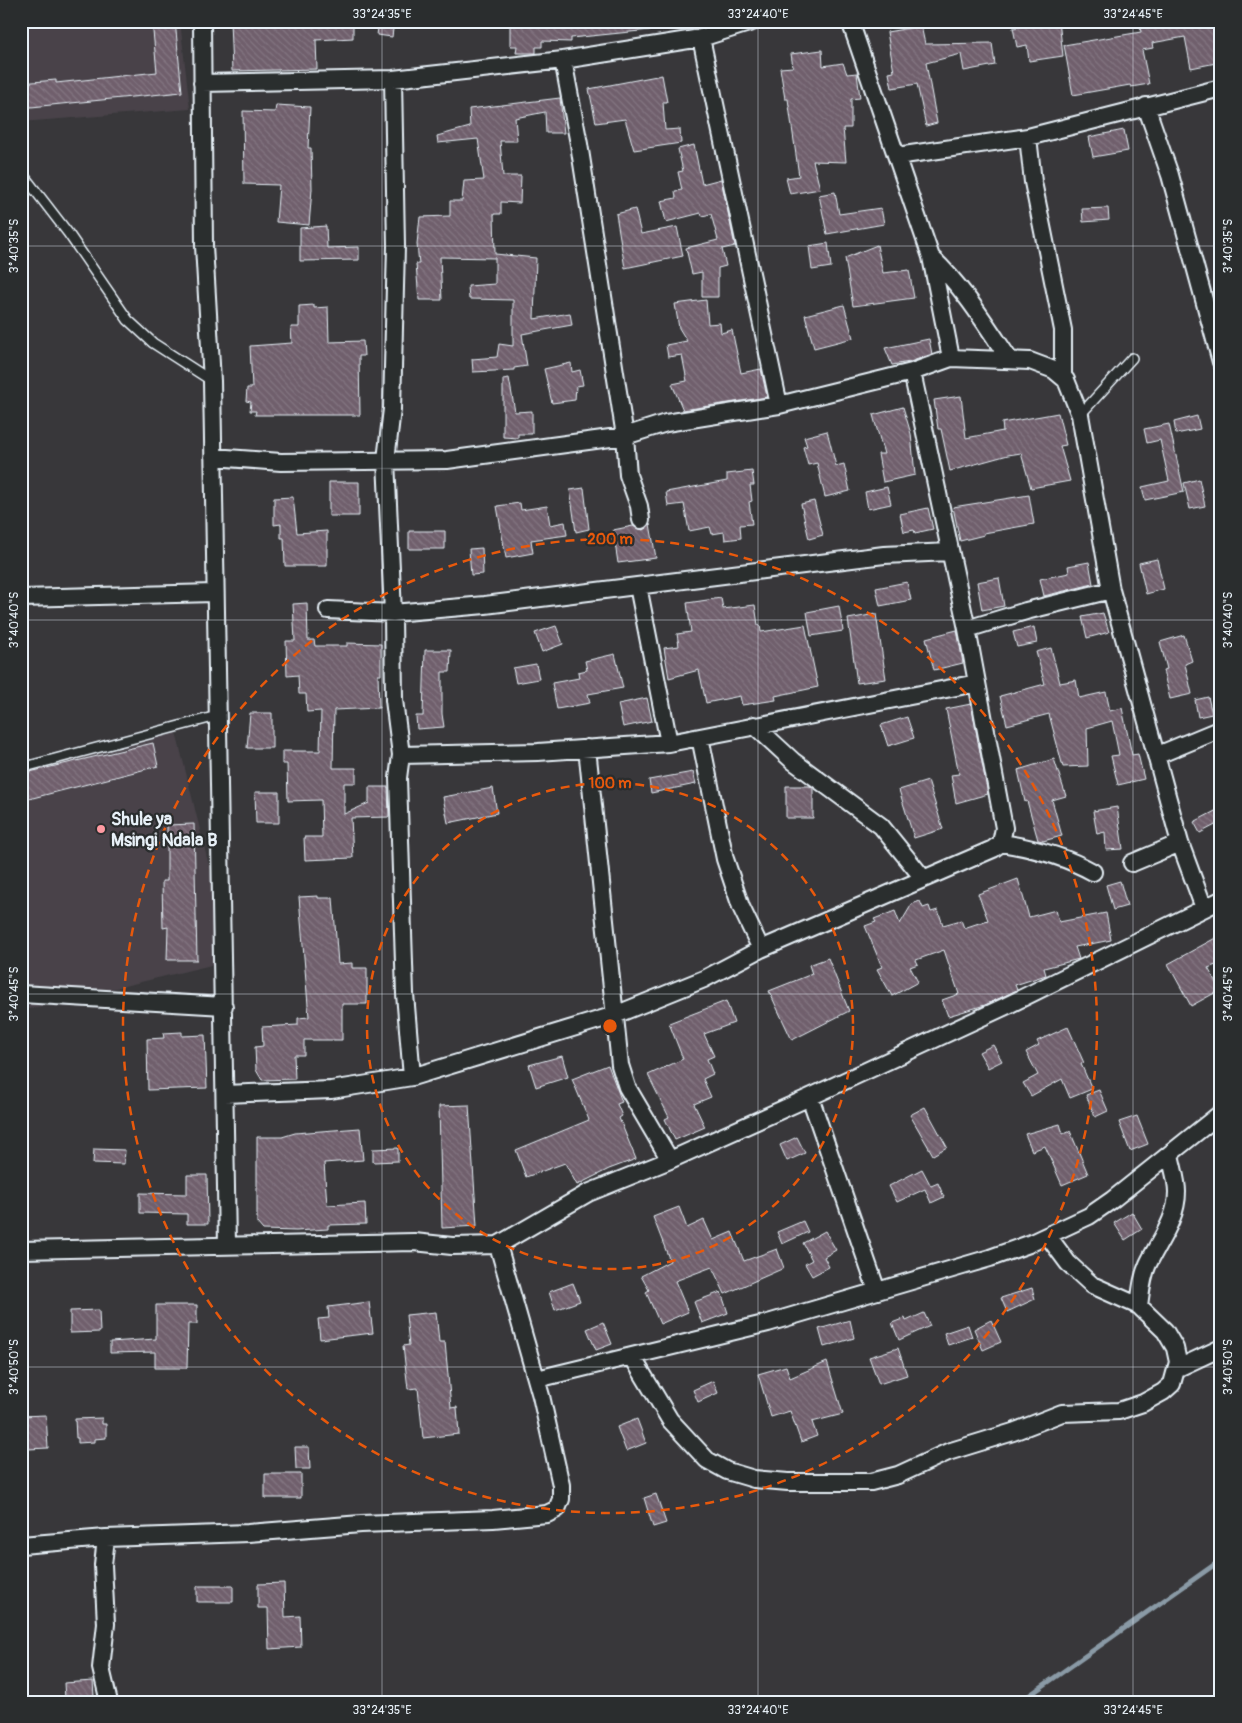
<svg xmlns="http://www.w3.org/2000/svg" width="1242" height="1723" viewBox="0 0 1242 1723" font-family="Pangolin,sans-serif">
	<style>
		.built { fill: #484349 }
		.lines { fill: none; stroke-linecap: round; stroke-linejoin: round }
		.stream { stroke: #8a9aa6; stroke-width: 5 }
		.building { fill: url(#building-back-hatch); stroke: #e8f1f8 }
		.service-casing { stroke: #e8f1f8; stroke-width: 12 }
		.minor-casing { stroke: #e8f1f8; stroke-width: 20 }
		.service { stroke: #2a2d2e; stroke-width: 9 }
		.minor { stroke: #2a2d2e; stroke-width: 16 }
		.ticks { fill: none; stroke: #e8f1f8; stroke-width: 1; stroke-opacity: 0.45 }
		.ring { fill: none; stroke: #e8590c; stroke-width: 2.5; stroke-dasharray: 9 6 }
		.poi-dot { fill: #ff9aa2; stroke: #2a2d2e; stroke-width: 2 }
		.labels { text-anchor: middle; stroke-width: 4.5; stroke-linejoin: round; paint-order: stroke }
		.poi-label { font-size: 18px; font-weight: bold; fill: #e8f1f8; stroke: #2a2d2e; text-anchor: start }
		.centre { fill: #e8590c; stroke: #2a2d2e; stroke-width: 2.5 }
		.ring-label { font-size: 15px; text-anchor: middle; font-weight: bold; fill: #e8590c; stroke: #2a2d2e; stroke-width: 4.5; stroke-linejoin: round; paint-order: stroke }
		.neatline { fill: none; stroke: #e8f1f8; stroke-width: 2 }
		.ticks-label { font-size: 12px; text-anchor: middle; fill: #e8f1f8 }
	</style>
	<defs>
		<pattern id="building-back-hatch" width="6" height="6" patternUnits="userSpaceOnUse" patternTransform="scale(1.25)"><rect width="6" height="6" fill="#6f5f6c"/><path d="M-1 5l2 2M0 0l6 6M5-1l2 2" fill="none" stroke="#847682"/></pattern>
	</defs>
	<rect width="100%" height="100%" fill="#38373a"/>
	<filter id="ink" filterUnits="userSpaceOnUse"><feTurbulence type="fractalNoise" baseFrequency=".02" numOctaves="2"/><feDisplacementMap in="SourceGraphic" scale="10" xChannelSelector="R" yChannelSelector="G"/><feConvolveMatrix kernelMatrix="1 2 1 2 8 2 1 2 1" color-interpolation-filters="sRGB"/></filter>
	<g filter="url(#ink)">
		<path class="built" d="M21 21H180L190 109 21 122Z
			M176 732 232 960 21 1011V770Z"/>
		<g class="lines">
			<path class="stream" d="M1020 1702 1221 1560"/>
		</g>
		<path class="building" d="M152 21H175L182 92 21 108V83L56 80V83L157 72Z
			M230 21H353V38L316 40 317 69 232 71Z
			M379 21H394L392 37 377 35Z
			M528 21H649L650 30 571 38V42L542 41V47H536V53H516L517 46H510V25H528Z
			M1025 21H1059L1063 56 1029 61 1027 45 1017 47 1013 28 1025 26Z
			M1139 21H1214L1216 32 1221 31V62L1191 68 1185 37 1152 43 1153 48 1142 50 1149 84 1131 87 1130 85 1073 95 1064 45 1141 32Z
			M921 26 925 44 992 43 995 65 964 71 961 54 926 63 937 123 926 126 917 84 892 88 889 73 894 72 887 32Z
			M822 50 823 66 843 63 847 74 857 73 860 98 851 99V128H843L846 162 813 161 820 189 790 194 786 178 799 176 788 99H785L780 68 793 67 791 54Z
			M662 75 667 102H663L665 130 680 129 681 143 634 150 625 119 596 123 589 89Z
			M560 98 564 133H546L545 112 515 118 517 141H500L503 176H521L520 203 501 202V214H494L495 254 536 258 534 319 570 313 572 325 522 334 527 366 514 368V370L473 372 472 359 497 357 499 344 513 346V300L469 299 468 286 495 284V258L440 257 442 300H419L416 264H419L417 244 420 217 450 216V201H462L464 181 484 180 478 139 438 143 437 136 470 127 469 109Z
			M276 105 310 107 308 148H311L312 189 309 225 276 222 279 185 244 184 243 111 275 112Z
			M1124 130 1128 151 1093 157 1089 137Z
			M694 145 702 184 721 179 735 246 722 249 726 266 718 268V297H702V272L692 274 686 248 718 240 711 214 702 216 701 213 666 222 661 201 676 198 675 191 682 190 678 172 683 171 678 149Z
			M835 192 839 214 881 208 884 224 827 234 819 195Z
			M1108 208 1109 220 1083 222 1082 209Z
			M635 209 641 234 677 227 683 256 625 268 616 214Z
			M326 226 327 248 359 247V260L300 261V228Z
			M828 243 831 267 812 270 809 246Z
			M877 245 883 273 909 270 914 298 853 306 845 258Z
			M706 300 708 324 720 323 721 333 732 330 741 373 761 369 767 397 683 410 672 384 687 381 682 355 668 357 666 345 687 341 679 328 675 304Z
			M314 305V308L328 307 329 342 363 341 364 356H359L360 415H255L256 411H250L251 402 246 401 247 388H252L250 346 292 343 291 327H299V306Z
			M844 305 853 338 814 348 805 315Z
			M929 339 932 354 910 362 892 365 885 348Z
			M571 363 572 372 580 370 583 385 576 386 575 400 552 403 544 369Z
			M509 378 515 412 532 411V434H518V438L503 437V379Z
			M961 396 966 438 1003 431 1002 423 1058 413 1066 445 1060 446 1070 481 1031 488 1021 453 1008 455 950 471 941 429H938L934 400Z
			M903 407 911 434 915 475 883 482 878 454H884L873 415Z
			M1197 416 1200 429 1176 434 1174 422Z
			M1169 424 1184 492 1145 500 1142 487 1169 481 1160 440 1147 443 1144 429Z
			M827 431 836 466 844 464 850 491 825 497 817 463 808 465 803 447 807 446 804 437Z
			M752 471 754 485H750L752 501 749 502 752 524 740 525 741 538 725 540 724 532 712 534 710 527 689 531 684 504 668 506 666 492 727 481V474Z
			M1199 479 1205 506 1190 509 1184 483Z
			M329 482H359V516H329Z
			M887 487 891 504 868 509 865 492Z
			M584 488 589 529 576 532 570 490Z
			M1029 495 1034 524 984 533V535L960 541 953 507Z
			M293 497 297 533 327 531V566H285L284 538H281V524L274 525V498Z
			M814 501 823 535 809 539 801 504Z
			M520 503 521 510 547 506 550 525 565 522 567 535 531 540 533 553 506 558 497 506Z
			M928 508 933 529 915 533 914 530 904 532 900 514Z
			M650 524 656 558 618 563 613 530 633 526 643 530Z
			M409 531H445V549H409Z
			M482 548 483 574 471 575 469 549Z
			M1157 559 1164 589 1146 594 1139 563Z
			M1089 562 1093 584 1044 596 1040 579 1069 573 1068 566Z
			M999 578 1004 606 982 610 977 582Z
			M907 582 911 600 880 606 876 588Z
			M721 598 723 609 755 605 758 625H760L761 632 805 625 818 687 775 696 776 700 742 705 740 696 706 703 699 670 669 678 664 648 679 646 677 634 691 632 687 603Z
			M307 603 308 640H314L315 646H347V643L381 644V675H378L379 708 334 710 333 768H356V783H344V814L369 803V787H388L389 817 351 818 353 858 305 860 304 837H322L321 800 288 801 287 764H282V751H320L321 711 307 712 306 694H299L298 675 287 676 286 641H295L293 604Z
			M839 606 843 631 811 636 807 612Z
			M1103 613 1109 632 1087 638 1082 617Z
			M876 614 886 679 857 683 848 619Z
			M556 626 563 644 542 652 535 633Z
			M1034 627 1037 643 1017 647 1013 632Z
			M957 630 963 663 934 670 926 638Z
			M1184 635 1192 661 1185 664 1192 694 1170 699 1163 670 1167 669 1160 642Z
			M1051 648 1060 683 1076 680 1079 698 1106 692 1110 711 1122 708 1132 755 1138 754 1144 779 1118 785 1111 756 1119 755 1112 721 1087 728 1088 766 1063 767 1049 714 1007 725 1000 696 1045 684 1036 652Z
			M425 650H451L450 672H442V714L444 727 417 729 416 716H423Z
			M615 654 623 688 588 694 590 703 557 709 552 683 579 678 578 672 587 670 585 661Z
			M536 664 539 679 516 683 513 668Z
			M1208 697 1212 714 1198 717 1195 700Z
			M647 698 652 721 623 727 618 704Z
			M971 704 988 794 956 803 951 775 959 774 946 709Z
			M250 713H272V748H247Z
			M907 717 914 738 888 746 881 725Z
			M153 743 158 766 21 801V774Z
			M1054 759 1066 796 1052 800 1062 836 1043 841 1038 840 1027 801 1025 802 1018 770Z
			M693 772 696 784 651 793 649 780Z
			M928 781 943 829 914 838 899 790Z
			M786 786H810L813 788V818H786Z
			M493 788 497 813 448 823 443 797Z
			M255 792H279V823H256Z
			M1117 807 1123 849 1106 850 1105 832 1097 834 1093 811Z
			M1221 808V822L1200 833 1194 822Z
			M194 824 197 960H167L168 927 163 928 162 881H167V825Z
			M1018 879 1029 917 1056 910 1059 922 1106 913 1111 940 1075 947 1079 959 1044 968 1046 975 1015 985 1017 990 1002 997 985 1005 948 1016 942 1000 959 994 944 950 916 960 918 964 910 967 918 982 892 996 877 969 882 967 865 926 876 922 874 919 895 911 900 924 912 904 920 901 923 908 929 906 931 912 938 910 943 925 961 920 964 928 988 920 978 894Z
			M1120 881 1127 906 1113 910 1106 885Z
			M318 896V898H333L338 964 352 963V968H367V1004H342V1040H304V1055H294L295 1079 262 1080 256 1070 255 1047 263 1046 262 1027 298 1025V1018L309 1017 299 897Z
			M1221 935V963L1208 968 1220 990 1191 1006 1168 964Z
			M828 958 849 1011 792 1040 769 991 812 974 809 965Z
			M726 1001 734 1023 704 1034 714 1056 707 1059 713 1074 703 1079 711 1097 694 1104 705 1127 675 1140 665 1119 669 1117 648 1075 683 1059 669 1023Z
			M1068 1027 1084 1063 1081 1064 1092 1089 1070 1098 1062 1079 1031 1096 1023 1083 1038 1075 1026 1052 1039 1045 1037 1041Z
			M182 1032V1036L205 1035 207 1088 148 1090 147 1039 164 1038 163 1033Z
			M993 1045 1002 1061 988 1068 979 1052Z
			M562 1056 568 1077 536 1087 529 1065Z
			M608 1065 622 1102 617 1104 622 1116 619 1118 636 1159 609 1169 577 1185 565 1163 526 1177 516 1150 589 1120 572 1079Z
			M1099 1090 1108 1111 1095 1117 1086 1095Z
			M469 1105 477 1226 442 1228 439 1106Z
			M925 1107 947 1147 933 1155 910 1115Z
			M1137 1116 1148 1144 1130 1151 1119 1122Z
			M1060 1124 1063 1134 1070 1131 1088 1174 1062 1185 1045 1146 1032 1151 1025 1134Z
			M360 1128 363 1160 324 1163 327 1205 365 1203 366 1224 328 1225V1229L296 1231 263 1230 257 1223V1137H282L295 1133Z
			M797 1137 805 1153 787 1161 780 1145Z
			M398 1148V1161L373 1162V1149Z
			M94 1149 125 1150 124 1164 93 1163Z
			M922 1169 931 1186 938 1183 944 1197 931 1203 925 1189 897 1202 889 1186Z
			M187 1175H207L208 1224H187V1214L140 1213V1193L187 1194Z
			M679 1207 687 1228 704 1220 713 1240 732 1232 744 1261 777 1249 784 1268 725 1294 712 1267 675 1281 688 1312 660 1324 646 1292 649 1290 641 1276 670 1261 653 1217Z
			M1132 1212 1142 1229 1125 1240 1114 1223Z
			M803 1221 808 1232 782 1244 777 1232Z
			M825 1231 836 1250 824 1257 829 1267 812 1276 805 1264 812 1260 803 1243Z
			M573 1283 580 1301 555 1310 549 1292Z
			M1032 1288 1035 1299 1007 1312 1001 1298Z
			M721 1292 728 1313 702 1323 694 1302Z
			M369 1302 373 1333 320 1339 318 1319 329 1318 328 1307Z
			M156 1305H197V1324H188L187 1368H155V1352L110 1353V1342L156 1339Z
			M99 1310 100 1332 70 1333V1311Z
			M436 1312 439 1342H445L451 1408 457 1407 459 1434 423 1438 418 1388 408 1389 403 1346 409 1345 406 1315Z
			M924 1313 930 1326 899 1340 892 1323 905 1318 906 1321Z
			M850 1320 854 1338 824 1347 819 1329Z
			M991 1320 1001 1342 983 1350 974 1329Z
			M603 1322 612 1344 596 1350 587 1329Z
			M968 1325 972 1337 948 1345 944 1333Z
			M898 1348 907 1375 879 1384 869 1357Z
			M827 1362 843 1414 812 1422 817 1436 801 1442 790 1411 771 1417 758 1374 786 1366 790 1378Z
			M713 1381 718 1393 698 1402 693 1390Z
			M46 1415 48 1448 28 1449 27 1431H21V1416Z
			M102 1418V1424H106V1438L94 1439V1442L78 1443V1438H76L75 1419Z
			M637 1419 646 1443 626 1451 617 1427Z
			M295 1447H309L310 1469H296Z
			M265 1474H301V1498H265Z
			M656 1494 666 1523 653 1527 644 1498Z
			M284 1583 285 1617 300 1616 301 1647 269 1649 268 1608H258V1584Z
			M197 1586H233V1602H197Z
			M93 1681 94 1697 65 1699 64 1683Z"/>
		<g class="lines">
			<defs>
				<path id="service" d="M21 172 68 233 128 320 153 343 212 381
					M1080 415 1132 358
					M21 768 217 716"/>
				<path id="minor" d="M202 21 204 246 212 381 227 1245
					M850 21 931 257 951 358
					M701 38 779 405
					M563 60 579 144 625 436 628 475 639 506 641 520
					M393 79 396 246 392 409 386 460 393 613 394 700 401 755 398 778 405 994 412 1077
					M202 83 393 79 563 60 701 38 755 21
					M1146 106 1170 175 1221 362
					M1028 137 1033 182 1063 330V377
					M897 156 1028 137 1221 88
					M931 257C963 287 985 323 1009 359
					M213 457 281 462 447 460 625 436 666 423 779 405 912 372 951 358 1030 361 1054 370 1066 380 1080 415 1111 590 1180 843 1204 908
					M638 586 669 743
					M21 598 214 593
					M328 610 393 613 485 605 884 555 950 552
					M967 629 1026 611 1111 590
					M754 725 793 761 881 826 923 878
					M700 737 725 859 741 907 761 949
					M587 748 620 1065 627 1087 670 1160
					M401 755 538 752 669 743 977 683
					M1158 755 1221 729
					M1001 843C1034 848 1064 856 1093 872
					M1132 863 1180 843
					M21 994 224 1006
					M225 1094 331 1090 412 1077 615 1015 704 979 761 949 993 849 1001 843 1004 828 967 629 912 372
					M810 1097 877 1291
					M21 1250 414 1242 452 1246 498 1245 588 1193 670 1160 810 1097 1006 1006 1221 900
					M1139 1306C1141 1291 1142 1277 1148 1264 1159 1241 1177 1219 1177 1192 1177 1180 1172 1166 1170 1154
					M633 1358 670 1420 707 1460 727 1471 754 1479 788 1482H871L898 1475 948 1452 1013 1432 1062 1413 1119 1411 1143 1403 1163 1392 1172 1384 1178 1362 1175 1348 1165 1331 1139 1306 1092 1285 1068 1263 1048 1236
					M1176 1369 1221 1348
					M537 1379 768 1323 990 1258 1029 1244 1089 1216 1112 1200 1221 1113
					M106 1538 103 1565 106 1624 101 1668 109 1702
					M21 1545 106 1538 248 1533 361 1524 493 1519 547 1514 557 1509 561 1499V1485L541 1396 498 1245"/>
			</defs>
			<use href="#service" class="service-casing"/>
			<use href="#minor" class="minor-casing"/>
			<use href="#service" class="service"/>
			<use href="#minor" class="minor"/>
		</g>
	</g>
	<path class="ticks" d="M382 21V1702M758 21V1702M1133 21V1702M21 246H1221M21 620H1221M21 994H1221M21 1367H1221"/>
	<g class="ring">
		<circle cx="610" cy="1026" r="243"/>
		<circle cx="610" cy="1026" r="487"/>
	</g>
	<circle class="poi-dot" cx="101" cy="829" r="5"/>
	<g class="labels">
		<g class="poi-label">
			<text x="111" y="825">Shule ya<tspan x="111" dy="21">Msingi Ndala B</tspan></text>
		</g>
	</g>
	<circle cx="610" cy="1026" r="8" class="centre"/>
	<g class="ring-label">
		<text x="610" y="544">200 m</text>
		<text x="610" y="788">100 m</text>
	</g>
	<rect width="1242" height="1723" fill="none" stroke="#2a2d2e" stroke-width="55"/>
	<rect x="28" y="28" width="1186" height="1668" class="neatline"/>
	<g class="ticks-label">
		<text x="382" y="18">33°24'35"E</text>
		<text x="758" y="18">33°24'40"E</text>
		<text x="1133" y="18">33°24'45"E</text>
		<text transform="translate(14 246) rotate(-90)" y="4">3°40'35"S</text>
		<text transform="translate(1228 246) rotate(-90)" y="4">3°40'35"S</text>
		<text transform="translate(14 620) rotate(-90)" y="4">3°40'40"S</text>
		<text transform="translate(1228 620) rotate(-90)" y="4">3°40'40"S</text>
		<text transform="translate(14 994) rotate(-90)" y="4">3°40'45"S</text>
		<text transform="translate(1228 994) rotate(-90)" y="4">3°40'45"S</text>
		<text transform="translate(14 1367) rotate(-90)" y="4">3°40'50"S</text>
		<text transform="translate(1228 1367) rotate(-90)" y="4">3°40'50"S</text>
		<text x="382" y="1714">33°24'35"E</text>
		<text x="758" y="1714">33°24'40"E</text>
		<text x="1133" y="1714">33°24'45"E</text>
	</g>
</svg>
